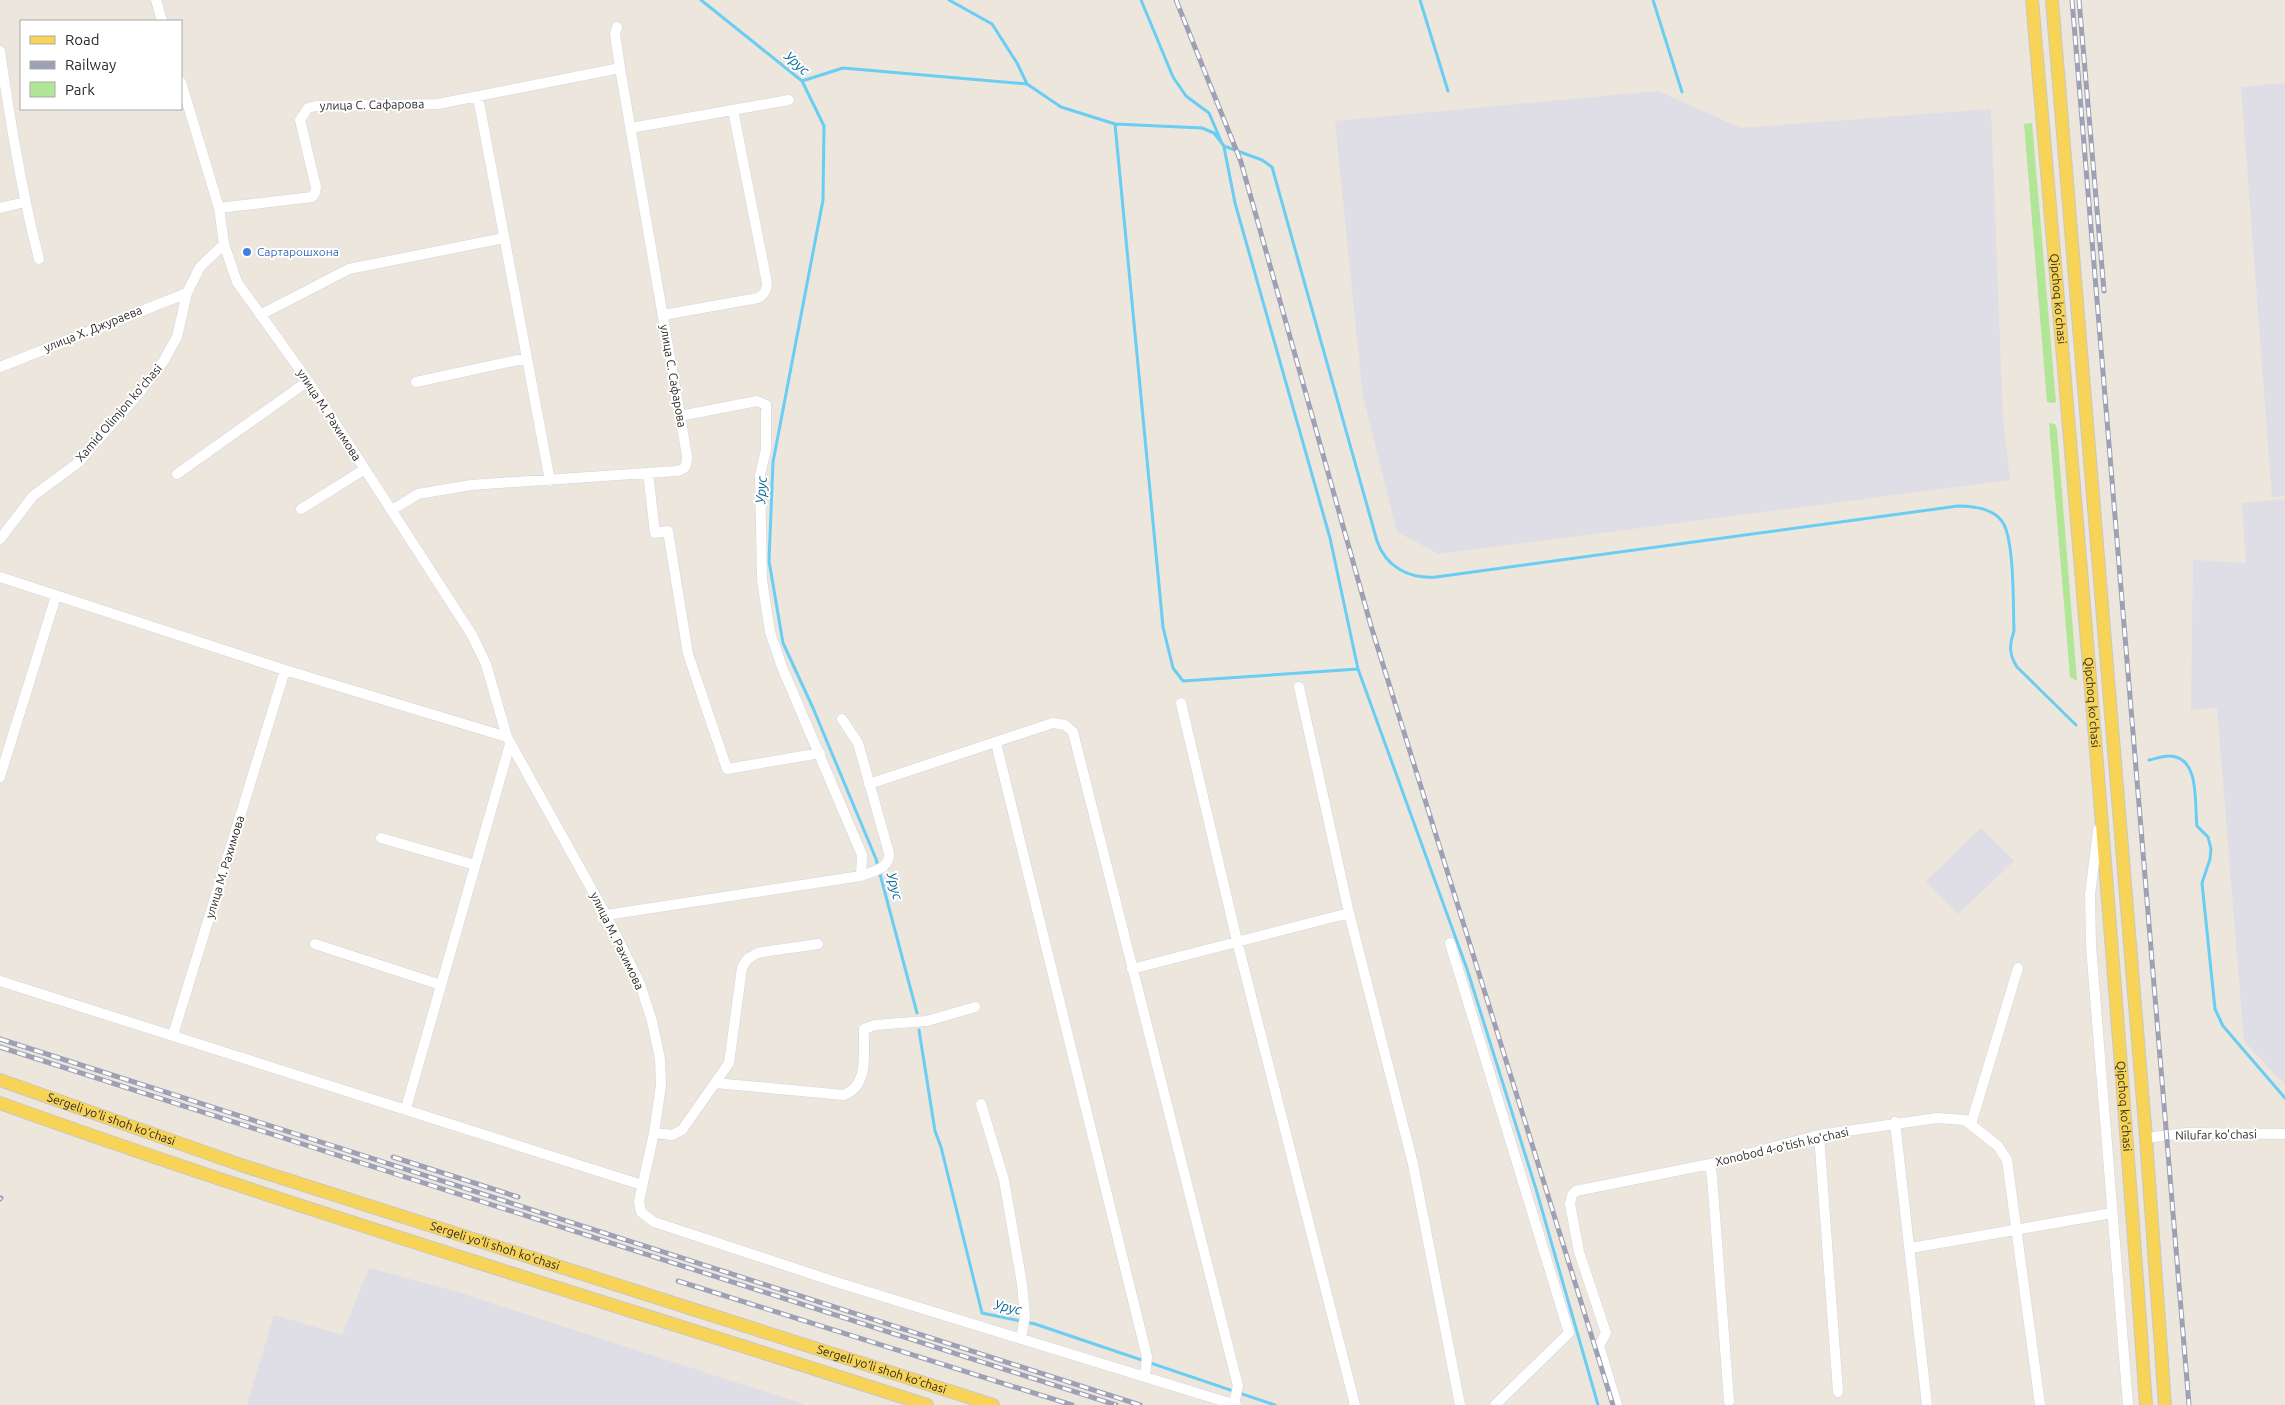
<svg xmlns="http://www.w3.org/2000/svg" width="2285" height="1405" viewBox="0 0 2285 1405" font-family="Ubuntu,sans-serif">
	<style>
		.industrial { fill: #dfdde5 }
		.green { fill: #b0e696 }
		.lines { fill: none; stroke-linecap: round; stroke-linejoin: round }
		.stream { stroke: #6acdf4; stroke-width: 3 }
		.minor-casing { stroke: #d1d4e4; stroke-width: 11 }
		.major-casing { stroke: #c8c8c8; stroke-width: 14 }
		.minor { stroke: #fff; stroke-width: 10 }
		.major { stroke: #f7d357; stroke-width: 12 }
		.rail-casing { stroke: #9ea1b6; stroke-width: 5 }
		.rail { stroke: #fff; stroke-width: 3; stroke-dasharray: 9; stroke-linecap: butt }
		.shop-dot { fill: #3f7fe0; stroke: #fff; stroke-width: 2 }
		.labels { text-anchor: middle; stroke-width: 4; stroke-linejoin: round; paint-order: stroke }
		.street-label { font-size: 12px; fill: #2a2a2a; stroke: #fff }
		.shop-label { font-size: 12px; fill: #366cbe; stroke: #fff; text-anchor: start }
		.water-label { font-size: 14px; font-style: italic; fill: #086aa1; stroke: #fff }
	</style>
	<rect width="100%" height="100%" fill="#ede6dc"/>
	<path class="industrial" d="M2285 83V496L2272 497 2241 87Z
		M1658 91 1741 128 1991 109 2003 420 2010 480 1439 554 1397 532 1363 397 1335 121Z
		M2285 499V1085L2244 1041 2217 708 2191 710 2193 560 2246 563 2242 503Z
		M1981 828 2014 861 1958 914 1926 881Z
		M369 1268 454 1291 806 1405H247L274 1315 342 1335Z"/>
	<path class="green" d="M2032 123 2056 402 2053 403 2047 402 2024 124Z
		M2049 423 2055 424 2057 430 2077 681 2070 677Z"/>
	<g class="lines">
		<path class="stream" d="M701 0 802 81 824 126 823 200 773 462 769 561 783 643 813 708 876 859 917 1013
			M949 0 992 24 1017 63 1027 84 1061 107 1115 124 1202 128 1214 133 1224 146 1262 160 1272 167 1377 541C1386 567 1409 579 1436 577L1958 506C1973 506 1991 508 2001 520 2015 535 2013 609 2014 631 2009 646 2009 654 2017 667L2076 725
			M1141 0 1173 77 1186 96 1209 113 1221 141
			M1420 0 1448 91
			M1653 0 1682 92
			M802 81 843 68 1027 84
			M1115 124 1163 627 1173 668 1183 681 1358 669
			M1224 147 1235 203 1330 538 1358 669 1467 969 1536 1189 1598 1405
			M2149 760C2155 759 2162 756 2169 756 2201 756 2194 805 2197 826L2208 837 2211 849 2210 859 2202 883 2215 1009 2223 1026 2285 1098
			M919 1030 935 1131 941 1147 982 1313 1035 1324 1275 1405"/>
		<defs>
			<path id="minor" d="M156 0 162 21
				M0 51C10 121 21 190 39 259
				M181 82 219 208 224 244 237 282 308 381 472 635 486 664 507 737 606 915 640 984 652 1021 660 1059 661 1085 654 1133 639 1201 641 1212 654 1222 836 1282 1236 1405
				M478 97 550 481
				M631 128 789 100
				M0 208 25 202
				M219 208 312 197 315 193 316 187 300 120 308 108 316 106 438 104 620 68
				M260 315 349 269 504 238
				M663 315 758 298C765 294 766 291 767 283L733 110
				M0 367 187 293
				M416 382 527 358
				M680 416 757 401 766 405V449L760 475 762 580 770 632 782 667 862 855 861 876
				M648 473 655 533 668 531 688 654 727 769 820 753
				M177 474 308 381
				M301 509 365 469
				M392 510 418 494 471 485 677 471C686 469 687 465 687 456L620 68 615 34 617 27
				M0 539 33 496 79 462 140 392 163 362 177 337 187 293 200 267 224 244
				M0 577 285 670 507 737
				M1299 687 1349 913 1413 1164 1460 1405
				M1181 703 1237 941 1355 1405
				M996 743 1147 1357 1145 1375
				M0 777 56 596
				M869 784 1053 723 1065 725 1073 732 1238 1386 1234 1404
				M2098 830 2090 895 2091 946 2128 1405
				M381 838 475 865
				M606 915 861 876C873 871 890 869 889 853L858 743 842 719
				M1450 943 1569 1333 1495 1405
				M315 944 441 985
				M1132 969 1349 913
				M0 981 642 1185
				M173 1035 285 670
				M715 1083 844 1095C870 1085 863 1052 864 1029L875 1025 927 1021 975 1007
				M981 1104 1004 1180 1022 1284 1025 1316 1021 1339
				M406 1108 510 744
				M1895 1122 1927 1405
				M1971 1124 2018 968
				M654 1133 672 1135 682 1130 729 1063 742 968C746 959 751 955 762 952L818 944
				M1819 1135 1838 1392
				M2146 1138 2186 1133 2285 1134
				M1710 1164 1712 1177 1729 1401
				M1911 1248 2112 1213
				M1617 1405 1599 1346 1606 1333 1579 1252 1570 1204 1572 1195 1576 1191 1710 1164 1819 1135 1937 1118 1965 1120 1998 1146 2007 1160 2040 1405"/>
			<g id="major">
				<path id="s1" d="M2032 0C2073 468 2113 936 2146 1405"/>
				<path d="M2052 0 2146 1138 2165 1405"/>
				<path id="s2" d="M0 1080 241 1165 993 1405"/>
				<path d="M0 1103C306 1213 618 1305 927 1405"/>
			</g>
		</defs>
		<use href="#minor" class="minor-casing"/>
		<use href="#major" class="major-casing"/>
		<use href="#minor" class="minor"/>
		<use href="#major" class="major"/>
		<defs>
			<path id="rail" d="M1176 0 1241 162 1371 626 1613 1405
				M2072 0 2189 1405
				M2079 0 2104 291
				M0 1039 1140 1405
				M0 1047 1116 1405
				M393 1157 518 1197
				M0 1199 1 1198
				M678 1281 1072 1405"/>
		</defs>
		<use href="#rail" class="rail-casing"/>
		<use href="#rail" class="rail"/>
	</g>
	<circle class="shop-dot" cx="247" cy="252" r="5"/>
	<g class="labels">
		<g class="street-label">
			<text transform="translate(372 105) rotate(-1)" y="4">улица С. Сафарова</text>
			<text dy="4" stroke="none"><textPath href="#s1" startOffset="300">Qipchoq ko'chasi</textPath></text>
			<text transform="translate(93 329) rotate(-22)" y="4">улица Х. Джураева</text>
			<text transform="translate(673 376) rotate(80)" y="4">улица С. Сафарова</text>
			<text transform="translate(119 413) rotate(-49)" y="4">Xamid Olimjon ko'chasi</text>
			<text transform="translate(329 415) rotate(57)" y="4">улица М. Рахимова</text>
			<text dy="4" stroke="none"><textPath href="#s1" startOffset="705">Qipchoq ko'chasi</textPath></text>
			<text transform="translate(225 867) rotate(-73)" y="4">улица М. Рахимова</text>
			<text transform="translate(617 941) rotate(64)" y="4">улица М. Рахимова</text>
			<text dy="4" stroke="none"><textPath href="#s1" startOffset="1110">Qipchoq ko'chasi</textPath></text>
			<text dy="4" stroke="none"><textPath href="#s2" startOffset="118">Sergeli yo‘li shoh ko‘chasi</textPath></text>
			<text transform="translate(2216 1135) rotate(-1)" y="4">Nilufar ko'chasi</text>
			<text transform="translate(1782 1147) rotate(-13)" y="4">Xonobod 4-o'tish ko'chasi</text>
			<text dy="4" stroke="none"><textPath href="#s2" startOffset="522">Sergeli yo‘li shoh ko‘chasi</textPath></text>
			<text dy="4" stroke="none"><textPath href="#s2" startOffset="928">Sergeli yo‘li shoh ko‘chasi</textPath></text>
		</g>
		<g class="shop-label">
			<text x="257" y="256">Сартарошхона</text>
		</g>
		<g class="water-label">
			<text transform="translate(797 63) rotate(42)" y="5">Урус</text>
			<text transform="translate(761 490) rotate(-87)" y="5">Урус</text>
			<text transform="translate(895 886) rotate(75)" y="5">Урус</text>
			<text transform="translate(1008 1307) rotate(12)" y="5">Урус</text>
		</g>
	</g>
	<rect x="20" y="20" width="162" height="90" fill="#ffffff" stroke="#aaaaaa"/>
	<rect x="30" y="36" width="25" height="8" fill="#f7d357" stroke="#aaaaaa"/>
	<text x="65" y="45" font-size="15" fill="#2a2a2a">Road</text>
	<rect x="30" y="61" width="25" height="8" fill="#9ea1b6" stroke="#aaaaaa"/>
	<text x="65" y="70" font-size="15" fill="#2a2a2a">Railway</text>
	<rect x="30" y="82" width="25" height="15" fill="#b0e696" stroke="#aaaaaa"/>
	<text x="65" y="95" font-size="15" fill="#2a2a2a">Park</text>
</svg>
